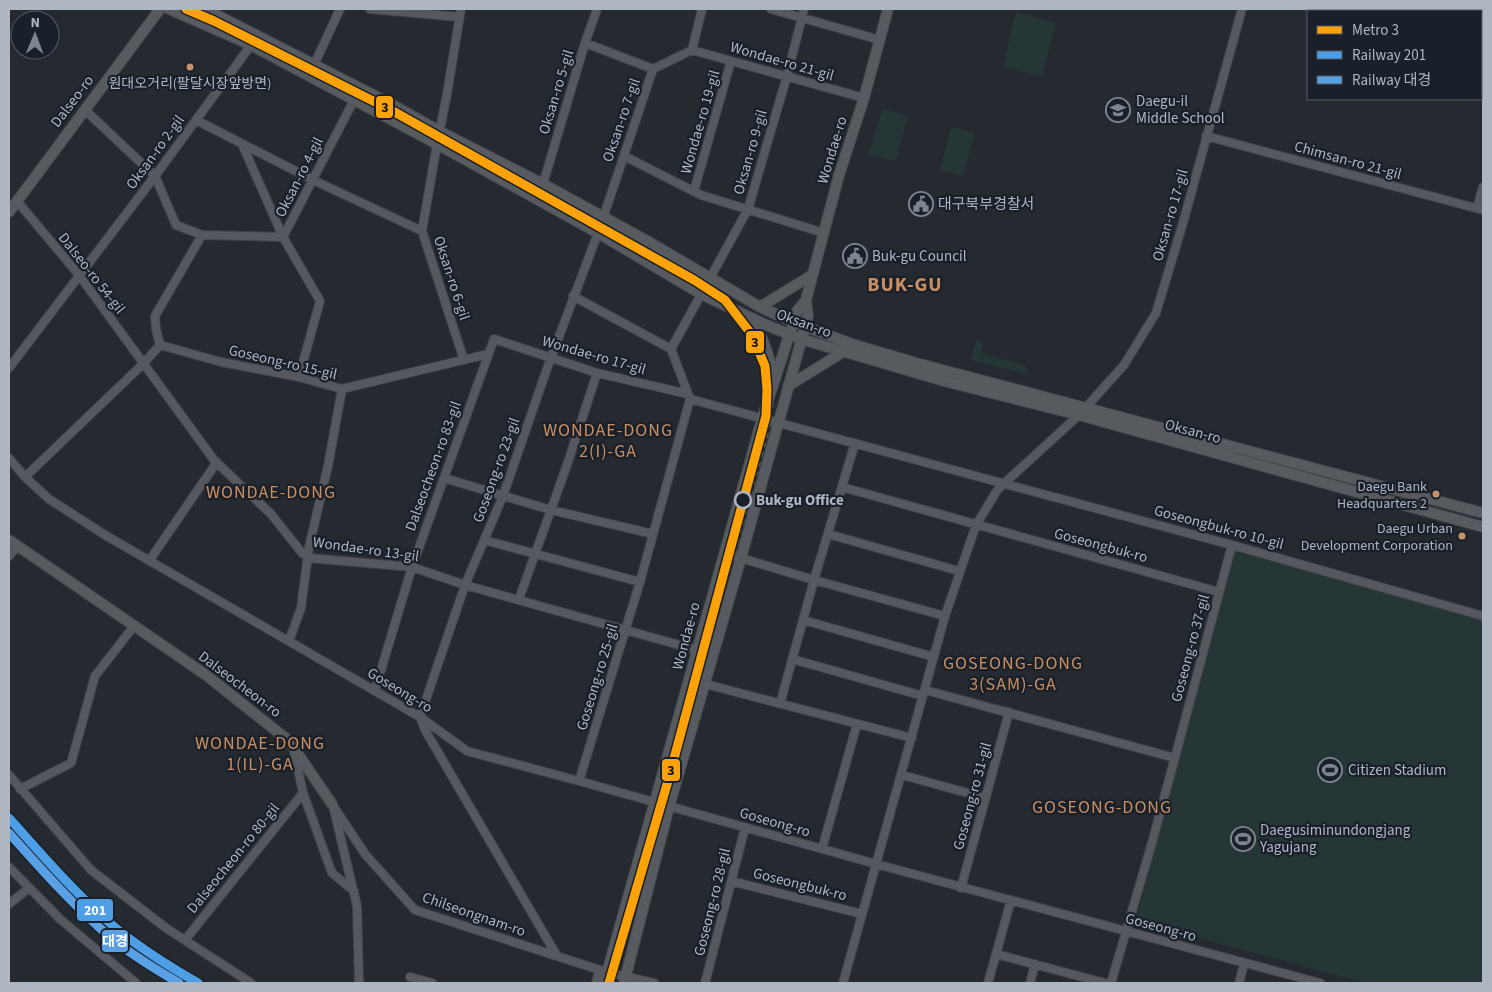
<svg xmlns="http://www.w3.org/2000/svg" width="1492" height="992" viewBox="0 0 1492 992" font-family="'Source Sans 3','Noto Sans KR',sans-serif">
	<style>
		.green { fill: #263536 }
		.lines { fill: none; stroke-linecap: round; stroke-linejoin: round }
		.minor-casing { stroke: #414449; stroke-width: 10 }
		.major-casing { stroke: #42464d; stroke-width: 12 }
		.minor { stroke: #55585e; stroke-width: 8 }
		.major { stroke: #575b60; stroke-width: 10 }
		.rail { stroke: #585c62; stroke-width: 2.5; stroke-dasharray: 5 5; stroke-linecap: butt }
		.rail-1-casing { stroke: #1a2029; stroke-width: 12 }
		.rail-2-casing { stroke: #1a2029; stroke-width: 12 }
		.rail-1 { stroke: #4d9ee5; stroke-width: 9 }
		.rail-2 { stroke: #5aa0e4; stroke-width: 9 }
		.metro-1-casing { stroke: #1a2029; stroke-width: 12 }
		.metro-1 { stroke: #fda208; stroke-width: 9 }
		.bus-dot { fill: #c7916a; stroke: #1a2029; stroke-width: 2 }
		.stop-dot { fill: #1a2029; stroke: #aeb6c2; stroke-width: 2.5 }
		.labels { text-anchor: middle; stroke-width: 4.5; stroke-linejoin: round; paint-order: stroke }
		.bus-label { font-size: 14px; fill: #aeb6c2; stroke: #1a2029; text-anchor: end }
		.street-label { font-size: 15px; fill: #aeb6c2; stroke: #1a2029 }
		.poi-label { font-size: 15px; fill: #aeb6c2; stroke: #1a2029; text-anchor: start }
		.stop-label { font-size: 15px; font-weight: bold; fill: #aeb6c2; stroke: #1a2029; text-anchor: start }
		.quarter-label { font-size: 18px; letter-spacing: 1px; fill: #c98f62; stroke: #1a2029 }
		.district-label { font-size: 20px; font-weight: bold; letter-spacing: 1px; fill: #c98f62; stroke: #1a2029 }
		.line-badge { stroke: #1a2029; stroke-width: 2 }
		.badge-label { font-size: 14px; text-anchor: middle; font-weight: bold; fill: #fff }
		.pale-badge-label { font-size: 14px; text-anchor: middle; font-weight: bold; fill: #111 }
	</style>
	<rect width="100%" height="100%" fill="#252a30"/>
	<path class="green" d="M1016 12 1056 23 1042 77 1003 66Z
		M882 109 908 116 896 161 869 155Z
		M951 127 975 133 963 176 940 170Z
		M976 340 983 342 981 353 1025 365 1028 375 971 360Z
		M1235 552 1305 568 1483 618V983H1365L1136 921Z"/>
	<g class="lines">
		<defs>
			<path id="minor" d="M370 9 459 17
				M461 9 447 94 437 144 422 231 464 360
				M771 9 880 40
				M585 43 653 69
				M692 50 864 98
				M314 65 340 9
				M85 110 155 176 176 225 202 235 283 237
				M196 120 313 180 422 231
				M1206 136 1483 210
				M242 144 283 237 320 301 299 377
				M624 156 701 195 824 233
				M543 184 585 43 597 9
				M694 191 731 61
				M17 201 79 275 214 460 271 514 302 553 309 558 412 567 465 585 697 650
				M1477 208 1483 187
				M283 237 354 100
				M573 296 671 349 690 399 1232 545 1483 616
				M160 345 221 362 299 377 342 389 488 354
				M160 345 156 329 155 316 202 235
				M671 349 748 209 787 76 804 9
				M9 368 155 176 251 45
				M9 458 25 477 49 499 105 535 420 717 467 751 579 781 876 864 1320 983
				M25 477 143 364 160 345
				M444 478 551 510 653 534
				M842 487 1219 592
				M828 534 959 571
				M484 540 640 582
				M724 553 814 580 945 616
				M9 556 18 546
				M149 561 217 462
				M519 599 567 465 597 373
				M803 620 934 657
				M289 641 301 608 309 547 328 466 342 389
				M792 659 923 696
				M690 680 912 738
				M375 690 412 567 494 339 597 373 688 394
				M925 690 1175 758
				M780 704 814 580 855 443
				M294 751 303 793 332 873 354 891
				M9 775 91 870 166 928 251 983
				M902 775 986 798
				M579 781 640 582 690 399
				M20 789 71 763 95 676 134 626
				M332 804 365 854 415 910 606 972 654 983
				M334 810 357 906 359 983
				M822 849 857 724
				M9 867 60 919 136 983
				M731 881 862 914
				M961 888 1009 712
				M1011 900 996 954 1105 983
				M9 904 29 888
				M185 940 303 793
				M557 956 425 730 420 717 465 585 503 496 549 363 598 233 653 69 692 50 702 9
				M410 977 432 983
				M596 983 599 970
				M705 983 745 828
				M843 983 945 616 976 525 998 489 1079 415 1124 365 1156 313 1183 223 1242 9
				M988 983 996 954
				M1030 983 1035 964
				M1111 983 1152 843 1232 545
				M1239 983 1244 964"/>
			<path id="major" d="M169 9 251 45 437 144 598 233 701 294 764 324 801 339 944 381 1079 415 1483 527
				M205 9 393 105 439 131 543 184 649 242 760 307 793 322 852 344 916 363 1483 513
				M9 212 160 9
				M760 307 812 275
				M750 319C763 334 771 359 772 379
				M788 386 843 352
				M9 540 206 675 289 741 332 804
				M604 983 762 419 797 311 806 300
				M624 983 669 807 741 558 808 316 806 300 839 175 864 98 888 9"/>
		</defs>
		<use href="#minor" class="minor-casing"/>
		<use href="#major" class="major-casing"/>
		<use href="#minor" class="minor"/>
		<use href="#major" class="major"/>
		<path class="rail" d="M200 9 590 216 694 275 726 297 745 318 756 332 764 348 770 372 773 400 768 432 652 851 622 949 614 983
			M9 831C62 889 111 943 180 983"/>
		<defs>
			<path id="rail-1" d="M9 818C44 857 78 897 118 930 143 950 170 967 198 983"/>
			<path id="rail-2" d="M9 833C41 869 74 906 111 938 132 955 155 969 179 983"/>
		</defs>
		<use href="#rail-1" class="rail-1-casing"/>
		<use href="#rail-2" class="rail-2-casing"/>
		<use href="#rail-1" class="rail-1"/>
		<use href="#rail-2" class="rail-2"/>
		<defs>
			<path id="metro-1" d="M186 9 214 21 391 110 694 280 725 300 752 335 765 366 767 389 766 416 668 781 609 983"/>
		</defs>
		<use href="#metro-1" class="metro-1-casing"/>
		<use href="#metro-1" class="metro-1"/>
	</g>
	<defs>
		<symbol id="school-ring" viewBox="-11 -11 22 22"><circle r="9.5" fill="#1a2029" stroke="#7e858f" stroke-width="1.5"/><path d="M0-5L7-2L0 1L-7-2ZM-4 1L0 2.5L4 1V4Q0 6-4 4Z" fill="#7e858f"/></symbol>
		<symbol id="civic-ring" viewBox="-11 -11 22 22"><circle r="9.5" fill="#1a2029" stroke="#7e858f" stroke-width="1.5"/><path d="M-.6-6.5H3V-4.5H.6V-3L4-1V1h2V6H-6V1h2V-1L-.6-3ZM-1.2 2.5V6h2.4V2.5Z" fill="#7e858f"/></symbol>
		<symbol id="stadium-ring" viewBox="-11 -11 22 22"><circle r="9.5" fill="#1a2029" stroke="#7e858f" stroke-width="1.5"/><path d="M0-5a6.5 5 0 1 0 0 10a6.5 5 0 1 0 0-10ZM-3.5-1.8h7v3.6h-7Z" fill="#7e858f"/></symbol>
	</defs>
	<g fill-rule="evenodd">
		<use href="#school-ring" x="1104" y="96" width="28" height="28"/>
		<use href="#civic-ring" x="907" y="190" width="28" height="28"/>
		<use href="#civic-ring" x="841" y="242" width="28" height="28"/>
		<use href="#stadium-ring" x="1316" y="756" width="28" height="28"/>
		<use href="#stadium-ring" x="1229" y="825" width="28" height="28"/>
	</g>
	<g class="bus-dot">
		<circle cx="190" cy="67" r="4.5"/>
		<circle cx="1436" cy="494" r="4.5"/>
		<circle cx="1462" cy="536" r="4.5"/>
	</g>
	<circle class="stop-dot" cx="743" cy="500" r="8"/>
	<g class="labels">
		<g class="bus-label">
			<text x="190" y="88" text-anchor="middle">원대오거리(팔달시장앞방면)</text>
			<text x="1427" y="491">Daegu Bank<tspan x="1427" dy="17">Headquarters 2</tspan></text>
			<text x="1453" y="533">Daegu Urban<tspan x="1453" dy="17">Development Corporation</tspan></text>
		</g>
		<g class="street-label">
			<text transform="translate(782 61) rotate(16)" y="5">Wondae-ro 21-gil</text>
			<text transform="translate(556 92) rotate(-73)" y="5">Oksan-ro 5-gil</text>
			<text transform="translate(72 101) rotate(-53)" y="5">Dalseo-ro</text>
			<text transform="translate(621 120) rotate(-71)" y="5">Oksan-ro 7-gil</text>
			<text transform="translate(700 122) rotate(-74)" y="5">Wondae-ro 19-gil</text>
			<text transform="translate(832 150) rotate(-73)" y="5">Wondae-ro</text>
			<text transform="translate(155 152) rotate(-54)" y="5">Oksan-ro 2-gil</text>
			<text transform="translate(750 152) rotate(-74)" y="5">Oksan-ro 9-gil</text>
			<text transform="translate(1348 160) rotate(15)" y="5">Chimsan-ro 21-gil</text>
			<text transform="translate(299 177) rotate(-63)" y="5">Oksan-ro 4-gil</text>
			<text transform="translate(1170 215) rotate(-74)" y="5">Oksan-ro 17-gil</text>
			<text transform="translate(92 273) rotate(52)" y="5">Dalseo-ro 54-gil</text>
			<text transform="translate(452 278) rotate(72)" y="5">Oksan-ro 6-gil</text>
			<text transform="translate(804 323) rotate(20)" y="5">Oksan-ro</text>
			<text transform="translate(594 355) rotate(16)" y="5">Wondae-ro 17-gil</text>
			<text transform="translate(283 362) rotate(13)" y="5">Goseong-ro 15-gil</text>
			<text transform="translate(1193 431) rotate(15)" y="5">Oksan-ro</text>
			<text transform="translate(433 466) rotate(-70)" y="5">Dalseocheon-ro 83-gil</text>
			<text transform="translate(496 470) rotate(-70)" y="5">Goseong-ro 23-gil</text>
			<text transform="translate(1219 527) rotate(15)" y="5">Goseongbuk-ro 10-gil</text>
			<text transform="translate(1101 545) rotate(15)" y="5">Goseongbuk-ro</text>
			<text transform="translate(366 549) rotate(8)" y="5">Wondae-ro 13-gil</text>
			<text transform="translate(686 636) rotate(-75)" y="5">Wondae-ro</text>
			<text transform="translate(1190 648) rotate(-75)" y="5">Goseong-ro 37-gil</text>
			<text transform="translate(597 677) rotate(-73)" y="5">Goseong-ro 25-gil</text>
			<text transform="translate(240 684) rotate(37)" y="5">Dalseocheon-ro</text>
			<text transform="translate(400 690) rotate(31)" y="5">Goseong-ro</text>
			<text transform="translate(972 796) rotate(-75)" y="5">Goseong-ro 31-gil</text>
			<text transform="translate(775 822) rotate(16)" y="5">Goseong-ro</text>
			<text transform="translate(233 858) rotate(-51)" y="5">Dalseocheon-ro 80-gil</text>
			<text transform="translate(800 884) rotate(14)" y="5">Goseongbuk-ro</text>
			<text transform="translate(712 902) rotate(-76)" y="5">Goseong-ro 28-gil</text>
			<text transform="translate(474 914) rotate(19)" y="5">Chilseongnam-ro</text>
			<text transform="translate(1161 927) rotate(15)" y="5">Goseong-ro</text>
		</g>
		<g class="poi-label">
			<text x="1136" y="106">Daegu-il<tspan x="1136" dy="17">Middle School</tspan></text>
			<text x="938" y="209">대구북부경찰서</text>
			<text x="872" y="261">Buk-gu Council</text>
			<text x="1348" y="775">Citizen Stadium</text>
			<text x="1260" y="835">Daegusiminundongjang<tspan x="1260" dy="17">Yagujang</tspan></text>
		</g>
		<g class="stop-label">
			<text x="756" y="505">Buk-gu Office</text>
		</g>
		<g class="quarter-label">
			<text x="608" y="436">WONDAE-DONG<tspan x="608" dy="21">2(I)-GA</tspan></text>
			<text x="271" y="498">WONDAE-DONG</text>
			<text x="1013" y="669">GOSEONG-DONG<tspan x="1013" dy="21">3(SAM)-GA</tspan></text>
			<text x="260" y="749">WONDAE-DONG<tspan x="260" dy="21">1(IL)-GA</tspan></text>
			<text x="1102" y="813">GOSEONG-DONG</text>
		</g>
		<g class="district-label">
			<text x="905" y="291">BUK-GU</text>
		</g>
	</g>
	<g class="line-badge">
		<rect x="375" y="95" width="19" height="24" rx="5" fill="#fda208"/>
		<rect x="745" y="330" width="20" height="24" rx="5" fill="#fda208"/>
		<rect x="661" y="758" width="20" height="24" rx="5" fill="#fda208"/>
		<rect x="76" y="898" width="38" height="24" rx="5" fill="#4d9ee5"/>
		<rect x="101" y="929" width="28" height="24" rx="5" fill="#5aa0e4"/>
	</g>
	<g class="badge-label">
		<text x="95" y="915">201</text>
		<text x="115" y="946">대경</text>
	</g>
	<g class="pale-badge-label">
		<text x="385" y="112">3</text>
		<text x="755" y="347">3</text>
		<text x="671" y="775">3</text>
	</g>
	<rect width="1492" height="992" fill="none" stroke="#aeb6c2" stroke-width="20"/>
	<rect x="1307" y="10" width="175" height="90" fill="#1a2029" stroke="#555c66"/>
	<rect x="1317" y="26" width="25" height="8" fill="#fda208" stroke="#555c66"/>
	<text x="1352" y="35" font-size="15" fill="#aeb6c2">Metro 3</text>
	<rect x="1317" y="51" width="25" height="8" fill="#4d9ee5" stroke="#555c66"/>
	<text x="1352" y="60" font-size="15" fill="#aeb6c2">Railway 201</text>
	<rect x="1317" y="76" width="25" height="8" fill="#5aa0e4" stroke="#555c66"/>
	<text x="1352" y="85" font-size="15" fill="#aeb6c2">Railway 대경</text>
	<g transform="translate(35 35) rotate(1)"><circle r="24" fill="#1a2029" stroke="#555c66"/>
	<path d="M0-4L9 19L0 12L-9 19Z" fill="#7e858f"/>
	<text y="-8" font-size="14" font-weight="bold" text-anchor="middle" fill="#aeb6c2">N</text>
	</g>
</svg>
